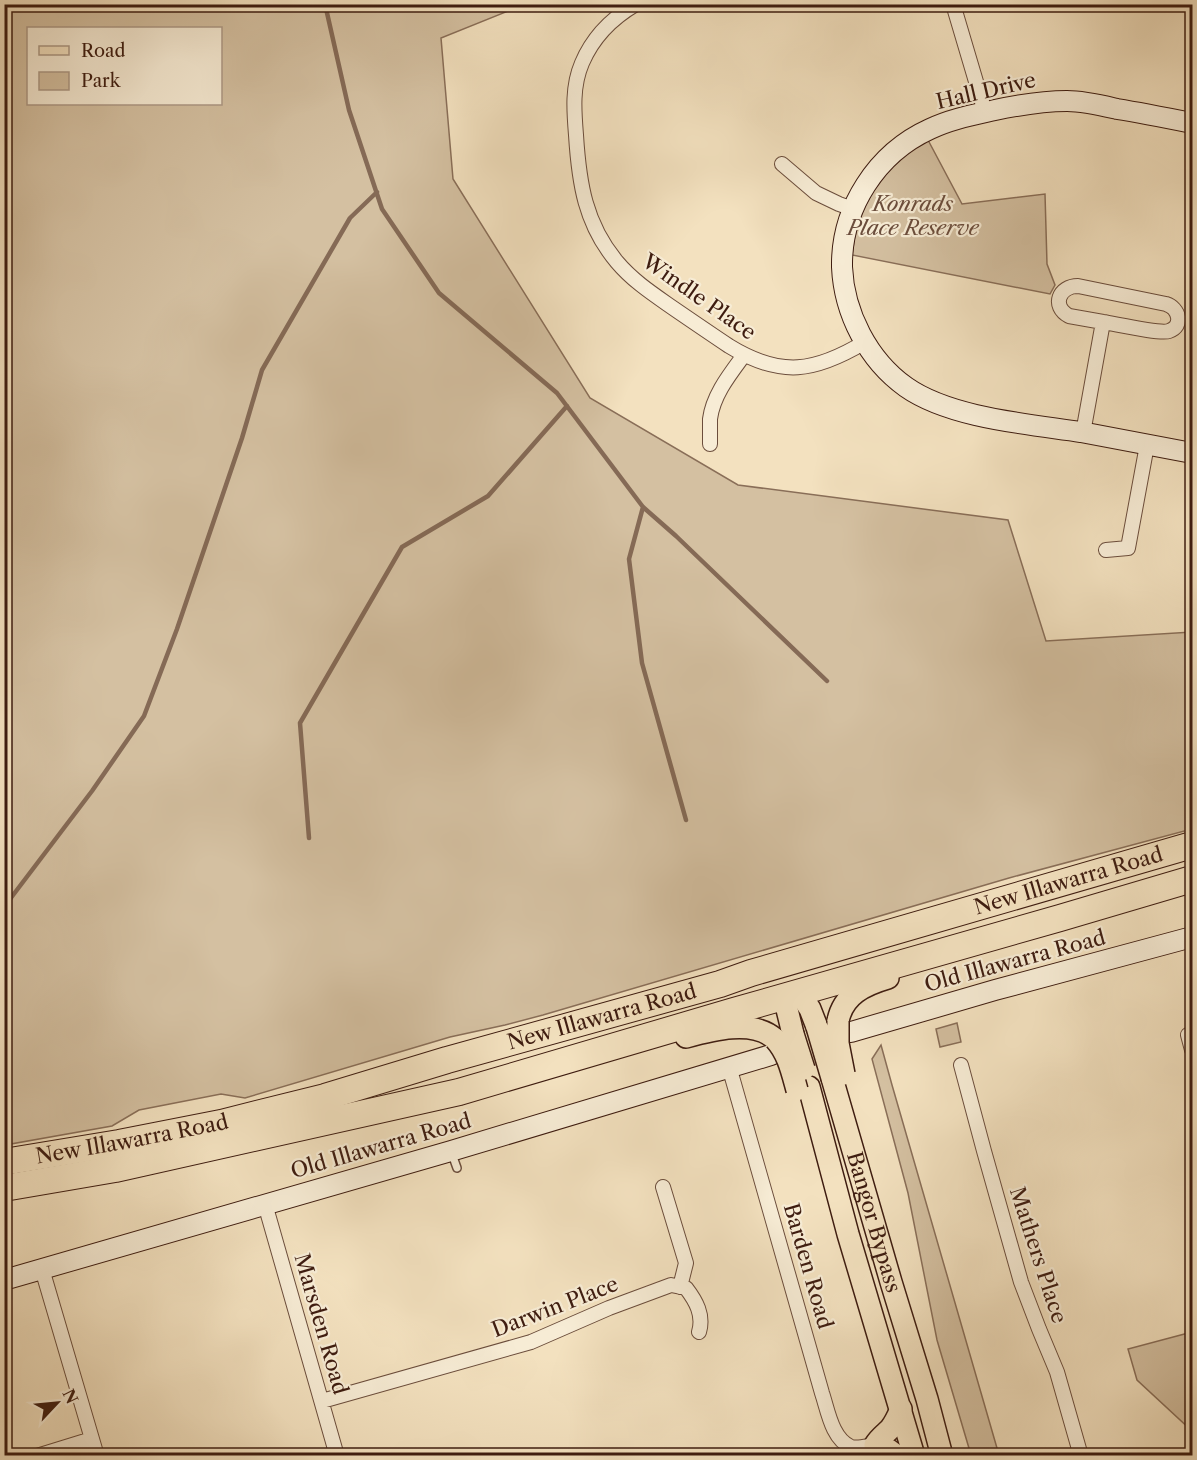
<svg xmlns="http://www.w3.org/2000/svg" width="1197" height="1460" viewBox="0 0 1197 1460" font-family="'Libre Caslon Text',serif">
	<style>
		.green { fill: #d4c0a1; stroke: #896e58; stroke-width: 1.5; fill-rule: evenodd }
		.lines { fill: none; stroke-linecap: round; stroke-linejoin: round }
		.stream { stroke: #856a56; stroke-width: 4.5 }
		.lane-casing { stroke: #6b4d3c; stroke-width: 10 }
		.street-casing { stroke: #6b4d3c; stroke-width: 16 }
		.secondary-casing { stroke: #3e1c10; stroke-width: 22 }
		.primary-casing { stroke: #3e1c10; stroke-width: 24 }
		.highway-casing { stroke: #3e1c10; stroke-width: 28 }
		.lane { stroke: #f7ecd5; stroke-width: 7 }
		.street { stroke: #f7ecd5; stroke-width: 14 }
		.secondary { stroke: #f7ecd5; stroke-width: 20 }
		.primary { stroke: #f3e1bf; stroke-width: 21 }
		.highway { stroke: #f3e1bf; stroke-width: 26 }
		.primary-bridge-casing { stroke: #3e1c10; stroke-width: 24; stroke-linecap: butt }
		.primary-bridge { stroke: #f3e1bf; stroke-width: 21 }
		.labels { text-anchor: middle; stroke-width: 4.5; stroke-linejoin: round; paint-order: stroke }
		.street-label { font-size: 21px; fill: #3e1c10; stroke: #f7ecd5 }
		.park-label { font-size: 21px; font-style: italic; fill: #6b4d3c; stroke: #f7ecd5 }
	</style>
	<rect width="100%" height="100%" fill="#f3e1bf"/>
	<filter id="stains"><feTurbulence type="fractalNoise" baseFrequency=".00333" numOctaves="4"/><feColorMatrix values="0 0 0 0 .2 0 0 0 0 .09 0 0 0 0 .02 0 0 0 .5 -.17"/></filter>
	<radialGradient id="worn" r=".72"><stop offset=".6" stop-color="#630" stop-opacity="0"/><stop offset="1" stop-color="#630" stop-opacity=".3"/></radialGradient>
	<path class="green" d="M5 4 523 5 441 38 453 179 590 398 738 485 1008 520 1046 641 1192 632V829L1009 878 543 1015 505 1025 450 1037 245 1098 221 1094 139 1110 112 1126 5 1145ZM220 28V104H28V28Z
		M928 140 962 204 1045 194 1047 264 1055 285 1050 294 852 255C856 215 875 176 908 152 915 148 922 144 928 140Z
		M957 1023 961 1042 940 1047 936 1029Z
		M881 1045 892 1085 999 1455H971L937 1340 908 1193 872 1059Z
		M1192 1332V1431L1137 1380 1128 1349Z"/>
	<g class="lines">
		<path class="stream" d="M325 4 349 110 382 209 439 293 557 393 643 507 676 536 827 681
			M643 507 629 559 642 663 686 820
			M309 838 300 723 402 547 488 496 567 406
			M4 907 92 791 144 716 177 629 242 438 262 370 350 218 377 192"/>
		<defs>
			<path id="lane" d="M452 1154 457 1168"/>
			<path id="street" d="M636 4C612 18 593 37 582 63 572 86 574 111 576 135 579 183 585 224 617 262 633 281 653 294 673 308 692 321 711 334 729 346 781 378 815 372 865 342
				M953 4 985 112
				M782 164 816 193 839 204 853 209
				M1083 433 1103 322 1069 316C1051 306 1059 286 1078 286L1166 304C1179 308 1184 326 1169 331 1160 334 1116 324 1103 322
				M710 444C710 436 710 427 710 419 713 395 730 374 744 355
				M1106 550 1128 548 1147 445
				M1192 1033 1188 1035 1192 1050
				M961 1065 984 1151 1021 1282 1039 1329 1057 1372 1081 1456
				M727 1068 732 1077 822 1393C828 1411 832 1439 851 1447 858 1449 867 1446 875 1445
				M663 1187 686 1263 680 1287
				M265 1204 337 1456
				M42 1269 97 1456
				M322 1401 531 1342 609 1308 671 1285 686 1288C696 1301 704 1315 699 1332
				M37 1456 92 1439"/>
			<path id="secondary" d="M1192 123C1167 118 1142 113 1117 109 1100 105 1084 101 1067 101 1043 101 1019 105 995 110 973 115 951 119 930 129 877 153 841 208 842 267 844 313 868 360 906 387 950 418 1028 424 1081 432 1118 439 1155 446 1192 453
				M851 1032 995 990 1192 937
				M4 1280 451 1151 771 1055"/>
			<g id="primary">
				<path d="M799 992 810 1009 817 1027"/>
				<path d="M784 997 793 1034"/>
				<path d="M838 1021C843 995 864 985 888 978"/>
				<path d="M686 1037C712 1030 753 1019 775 1039"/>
				<path id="s1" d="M832 1078 891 1282 927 1399 942 1456"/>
				<path d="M809 1087 848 1234 914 1456"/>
				<path d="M897 1456 889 1450 875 1445C879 1438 885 1434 890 1429 895 1423 898 1416 901 1409"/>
			</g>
			<g id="highway">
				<path id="s2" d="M4 1162 119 1143 221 1123 325 1097 447 1060 720 984 751 973 1192 845"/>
				<path d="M4 1188 115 1169 459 1092 734 1011 1060 918 1192 879"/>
			</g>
		</defs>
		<use href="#lane" class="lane-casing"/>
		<use href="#street" class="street-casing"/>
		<use href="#secondary" class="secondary-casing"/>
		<use href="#primary" class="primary-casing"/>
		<use href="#highway" class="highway-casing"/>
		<use href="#lane" class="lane"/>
		<use href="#street" class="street"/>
		<use href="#secondary" class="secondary"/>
		<use href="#primary" class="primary"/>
		<use href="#highway" class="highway"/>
		<defs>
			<path id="primary-bridge" d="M838 1021V1043L844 1074
				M817 1027 832 1078
				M793 1034 804 1069
				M775 1039C788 1053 792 1072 797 1090"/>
		</defs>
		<use href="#primary-bridge" class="primary-bridge-casing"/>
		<use href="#primary-bridge" class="primary-bridge"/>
	</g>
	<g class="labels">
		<g class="street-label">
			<text transform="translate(986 91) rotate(-13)" y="7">Hall Drive</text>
			<text transform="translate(699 297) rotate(35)" y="7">Windle Place</text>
			<text dy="7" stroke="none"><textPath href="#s2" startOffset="1102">New Illawarra Road</textPath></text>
			<text transform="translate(1015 961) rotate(-15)" y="7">Old Illawarra Road</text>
			<text dy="7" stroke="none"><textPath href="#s2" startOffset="616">New Illawarra Road</textPath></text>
			<text dy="7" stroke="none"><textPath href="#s2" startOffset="130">New Illawarra Road</textPath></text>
			<text transform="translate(381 1146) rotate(-16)" y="7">Old Illawarra Road</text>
			<text dy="7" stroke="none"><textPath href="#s1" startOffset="150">Bangor Bypass</textPath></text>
			<text transform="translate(1038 1255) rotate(72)" y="7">Mathers Place</text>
			<text transform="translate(808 1266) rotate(74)" y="7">Barden Road</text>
			<text transform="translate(555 1307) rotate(-21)" y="7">Darwin Place</text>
			<text transform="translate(321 1324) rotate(74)" y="7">Marsden Road</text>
		</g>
		<g class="park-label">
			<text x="913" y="211">Konrads<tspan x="913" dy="24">Place Reserve</tspan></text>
		</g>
	</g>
	<rect width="1197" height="1460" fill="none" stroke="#f3e1bf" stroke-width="24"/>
	<rect x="6" y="6" width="1185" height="1448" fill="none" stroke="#3e1c10" stroke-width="3"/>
	<rect x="12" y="12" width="1173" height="1436" fill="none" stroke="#3e1c10" stroke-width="1.5"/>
	<rect x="27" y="27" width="195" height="78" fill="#f7ecd5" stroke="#ad9986" stroke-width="1.5"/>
	<rect x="39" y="46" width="30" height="9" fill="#f3e1bf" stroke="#ad9986" stroke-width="1.5"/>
	<text x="81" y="57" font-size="18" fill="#3e1c10">Road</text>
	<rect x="39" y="72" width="30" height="18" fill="#d4c0a1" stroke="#ad9986" stroke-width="1.5"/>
	<text x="81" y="87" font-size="18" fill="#3e1c10">Park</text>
	<g transform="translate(57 1403) rotate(64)" stroke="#f7ecd5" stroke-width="4.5" paint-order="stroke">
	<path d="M0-4.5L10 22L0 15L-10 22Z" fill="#3e1c10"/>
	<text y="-9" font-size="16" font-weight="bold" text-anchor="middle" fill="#3e1c10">N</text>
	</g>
	<rect width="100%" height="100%" filter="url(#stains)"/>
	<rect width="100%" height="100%" fill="url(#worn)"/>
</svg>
